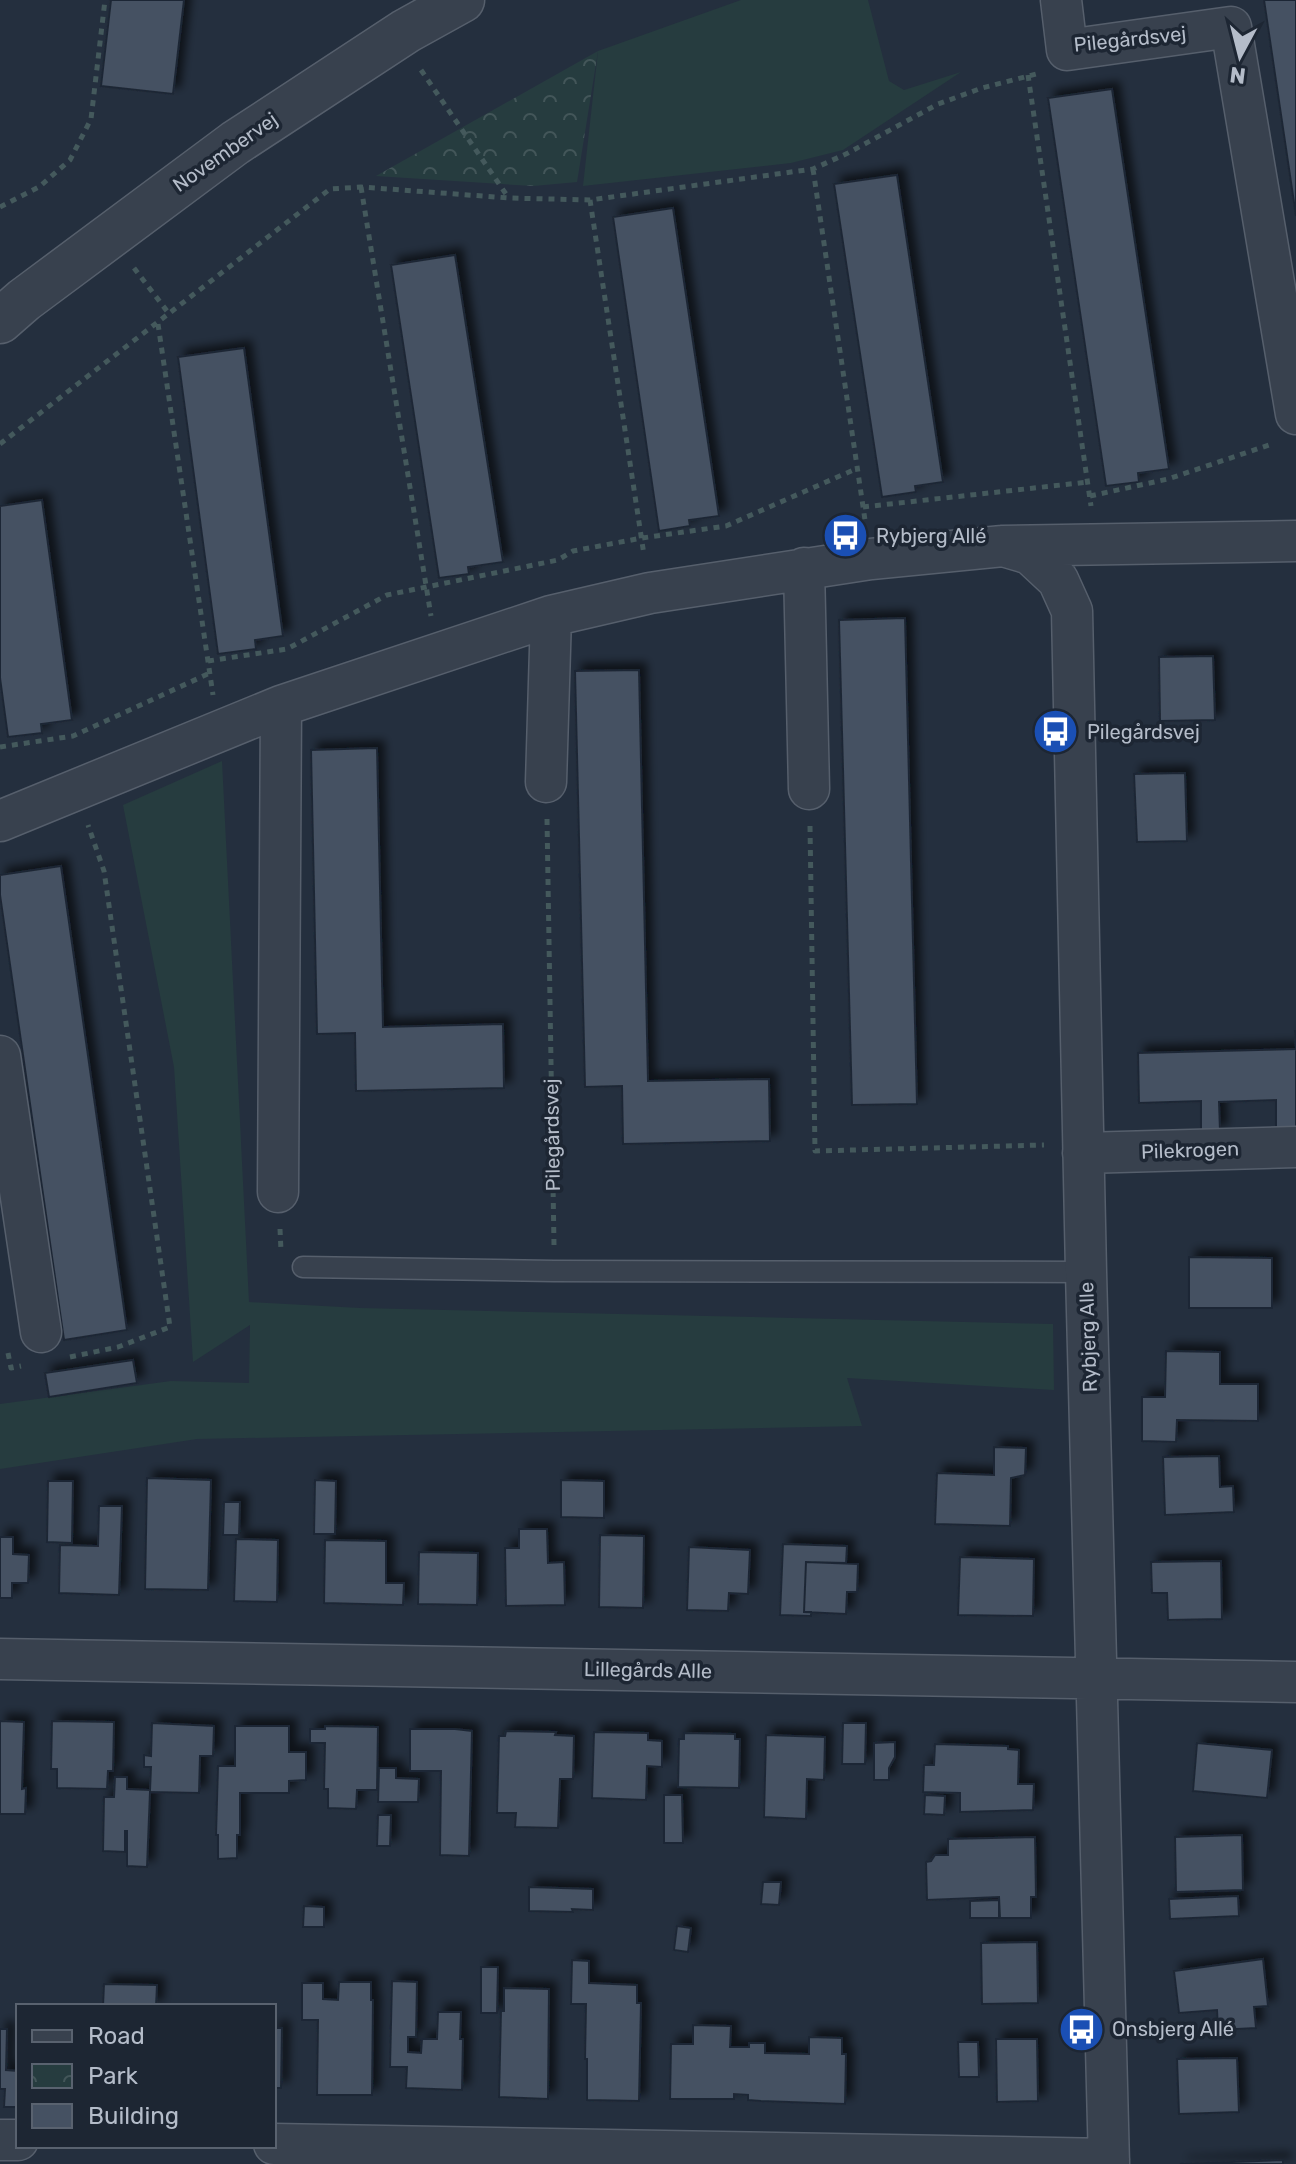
<svg xmlns="http://www.w3.org/2000/svg" width="1296" height="2164" viewBox="0 0 1296 2164" font-family="Rubik,sans-serif">
	<style>
		.green { fill: #263c3f }
		.park { fill: url(#park-crowns) }
		.building { fill: #455162; stroke: #1f2835; stroke-width: 2; filter: url(#shadow) }
		.lines { fill: none; stroke-linecap: round; stroke-linejoin: round }
		.service-casing { stroke: #565f6c; stroke-width: 23 }
		.minor-casing { stroke: #565f6c; stroke-width: 43 }
		.tertiary-casing { stroke: #565f6c; stroke-width: 47 }
		.path { stroke: #44595c; stroke-width: 5; stroke-dasharray: 6 6; stroke-linecap: butt }
		.service { stroke: #38414e; stroke-width: 20 }
		.minor { stroke: #38414e; stroke-width: 40 }
		.tertiary { stroke: #38414e; stroke-width: 44 }
		.labels { text-anchor: middle; stroke-width: 7; stroke-linejoin: round; paint-order: stroke }
		.street-label { font-size: 20px; fill: #b4bcc9; stroke: #1d2633 }
		.poi-label { font-size: 20px; fill: #b4bcc9; stroke: #1d2633; text-anchor: start }
	</style>
	<defs>
		<pattern id="park-crowns" width="20" height="18" patternUnits="userSpaceOnUse" patternTransform="scale(2)"><rect width="20" height="18" fill="#263c3f"/><path d="M2 6a3 3 0 1 1 6 0M12 15a3 3 0 1 1 6 0" fill="none" stroke="#435659"/></pattern>
		<filter id="shadow"><feDropShadow dx="7" dy="-7" stdDeviation="4" flood-color="#0009"/></filter>
	</defs>
	<rect width="100%" height="100%" fill="#242f3e"/>
	<path class="green" d="M741 0H868L889 81 904 90 961 72 843 150 791 163 583 186 598 51Z
		M222 761 249 1302 360 1308 1053 1324 1054 1390 847 1378 862 1426 197 1439 0 1469V1404L171 1381 249 1383 250 1325 193 1362 174 1067 123 805Z"/>
	<path class="park" d="M598 51 577 182 533 186 376 176Z"/>
	<path class="building" d="M111 0H184L173 94 101 86Z
		M1264 0H1296V216Z
		M1112 89 1169 469 1138 473 1139 482 1106 486 1048 98Z
		M897 175 943 482 915 486 916 492 882 497 834 184Z
		M673 208 719 516 689 520 690 526 659 531 613 217Z
		M455 255 503 562 468 567 469 574 439 578 391 265Z
		M244 348 283 636 255 640 256 649 218 654 178 357Z
		M42 500 72 720 41 724 42 733 8 737 0 678V506Z
		M905 618 917 1104 852 1105 839 620Z
		M1213 656 1215 720 1160 721 1159 657Z
		M639 670 648 1081 769 1079 770 1141 623 1144 622 1086 585 1087 575 671Z
		M377 748 383 1027 503 1024 504 1088 356 1091 355 1033 317 1034 311 750Z
		M1185 773 1187 841 1137 842 1134 774Z
		M61 866 127 1330 64 1340 0 895V875Z
		M1295 1031H1296V1131H1276V1100L1219 1102 1220 1131 1201 1132V1101L1139 1103 1138 1053 1296 1049Z
		M1189 1257 1272 1258V1308H1189Z
		M1166 1351 1220 1352V1384H1258V1421L1177 1420 1176 1442 1142 1441V1397H1165Z
		M133 1360 137 1383 49 1397 45 1373Z
		M994 1447 1026 1448 1025 1475 1011 1478 1010 1526 935 1524 937 1473 994 1475Z
		M1219 1456 1220 1487 1233 1486 1234 1512 1165 1515 1163 1457Z
		M147 1478 211 1480 208 1590 145 1589Z
		M315 1480 336 1481 335 1534H314Z
		M561 1480 604 1481V1518L561 1517Z
		M48 1481H73L72 1543 47 1542Z
		M224 1502H240L239 1535H223Z
		M99 1506H122L119 1595 59 1593 60 1545 98 1546Z
		M519 1529H547L548 1563 564 1562 565 1605 506 1606 505 1548H519Z
		M600 1535 644 1536 643 1608 599 1607Z
		M0 1537H13V1554L29 1555 28 1583H12V1598H0Z
		M236 1539 278 1540 277 1602 234 1601Z
		M325 1540 386 1541V1583H404L403 1605 324 1603Z
		M783 1544 847 1546 846 1563 806 1562 804 1612H811V1616L780 1615Z
		M689 1547 750 1550 748 1594 729 1593 728 1611 687 1610Z
		M419 1552 478 1553 477 1605 418 1604Z
		M960 1557 1034 1559 1033 1616 958 1615Z
		M1221 1561 1222 1619 1168 1620 1167 1593H1152L1151 1562Z
		M806 1562 858 1564 857 1592H847L846 1614 804 1612Z
		M0 1721 24 1722 22 1789 26 1788 25 1814H0Z
		M52 1721 114 1722 113 1771H108L107 1789 57 1788V1769H51Z
		M152 1723 214 1726 213 1756H200L199 1793 150 1792 147 1867 127 1866V1831H125V1852L103 1851 104 1797H114L115 1777H127V1789L150 1790 151 1767H144V1755L151 1756Z
		M843 1723H866L865 1764H842Z
		M235 1726H289V1752H306V1780L289 1781V1793H240V1835H237V1858L218 1859V1835H216L218 1766H235Z
		M325 1726 378 1727 377 1790H357L356 1809 328 1808V1789H324L325 1743H310V1729H325Z
		M410 1729H455L472 1731 469 1856 440 1855 441 1771H410Z
		M506 1731 556 1732 555 1735 574 1736 573 1779H560L558 1828 515 1827 516 1813H497L499 1736H505Z
		M594 1732 648 1733V1740L662 1741V1767L647 1766 646 1800 592 1798Z
		M684 1733 735 1734V1739H740L739 1788 678 1787 679 1739H684Z
		M766 1735 825 1737 824 1780 807 1779 806 1819 764 1817Z
		M895 1742V1757L889 1768V1780H874V1743Z
		M1197 1743 1272 1750 1267 1798 1193 1791Z
		M935 1744 1008 1746V1749L1019 1750 1018 1784H1034L1033 1810 960 1812V1793L923 1792 924 1765H934Z
		M379 1768H396V1778L419 1779 418 1802H378Z
		M664 1795H682L683 1843H664Z
		M925 1795 945 1796 944 1815 924 1814Z
		M378 1815H391L390 1846H377Z
		M1242 1835 1243 1890 1176 1892 1175 1837Z
		M1035 1837 1036 1897H1031V1918H1000L999 1897 927 1900 926 1862 931 1861 935 1855H948V1839Z
		M763 1882H781L779 1905 761 1904Z
		M529 1887 593 1889V1910L572 1909 573 1912 529 1911Z
		M1238 1896 1239 1916 1170 1919 1169 1899Z
		M999 1900V1918H970V1901Z
		M304 1906 324 1907V1927H303Z
		M677 1926 691 1928 688 1952 674 1950Z
		M1037 1942 1038 2003 982 2004 981 1943Z
		M1263 1959 1268 2006 1254 2007 1256 2028 1218 2030 1217 2010 1179 2013 1174 1971Z
		M572 1960 589 1961V1983L637 1985V2003H641L639 2101 587 2100V2059H585L586 2004H571Z
		M481 1967H498L497 2013H481Z
		M392 1981 417 1982 416 2037H408V2052L421 2053 422 2039H437L438 2012H461L460 2039H463L462 2090 406 2088 407 2067H390Z
		M339 1982H371V2000H373L372 2095H317L318 2020H302V1983H323V1999L338 2000Z
		M104 1984 157 1985 156 2006H103Z
		M504 1988 549 1989 548 2099 499 2097 501 2011H504Z
		M693 2025 731 2026 730 2047H749V2043H765V2053L809 2054V2037L842 2038V2054H846L845 2104 761 2101 748 2100V2095L734 2094V2099H670L671 2044H693Z
		M274 2028H282L281 2088H274Z
		M0 2029H7L6 2070 18 2071V2107H4L5 2089H0Z
		M996 2039H1037L1038 2101 997 2102Z
		M958 2042H978L979 2077H959Z
		M1237 2058 1239 2112 1179 2114 1177 2059Z
		M1283 2160V2164H1180Z"/>
	<g class="lines">
		<defs>
			<path id="service" d="M303 1267 554 1271 1086 1272"/>
			<path id="minor" d="M1061 0 1067 50 1231 27 1296 414
				M1003 546 1030 554 1058 580 1072 611 1086 1272 1109 2164
				M804 568 809 789
				M546 782 551 616
				M0 821 281 706 551 616 650 593 871 559 1003 546 1296 541
				M0 1056 41 1332
				M1083 1153 1296 1147
				M278 1192 281 706
				M0 1659 1296 1682
				M0 2140H18
				M274 2144 1109 2159"/>
			<path id="tertiary" d="M0 321 24 300 235 143 406 31 462 0"/>
		</defs>
		<use href="#service" class="service-casing"/>
		<use href="#minor" class="minor-casing"/>
		<use href="#tertiary" class="tertiary-casing"/>
		<path class="path" d="M421 70 508 197
			M1028 75 1091 506
			M813 169 865 520
			M361 187 431 616
			M590 200 644 555
			M0 207 39 187 70 160 91 119 105 0
			M134 268 170 315
			M158 324 213 695
			M0 444 330 189 361 187 509 198 590 200 813 169 848 153 938 104 982 88 1036 74
			M1090 496 1168 479 1272 444
			M863 507 1088 482
			M208 661 287 649 387 595 558 560 573 551 642 538 726 526 858 468
			M0 747 73 736 210 673
			M547 819 554 1245
			M810 826 815 1151 1044 1145
			M280 1229 281 1251
			M8 1353 11 1368 21 1366
			M70 1357 118 1347 170 1327 104 871 88 825"/>
		<use href="#service" class="service"/>
		<use href="#minor" class="minor"/>
		<use href="#tertiary" class="tertiary"/>
	</g>
	<defs>
		<symbol id="bus-disc" viewBox="-11 -11 22 22"><circle r="9.5" fill="#1a4fb4" stroke="#1d2633"/><path d="M-5-6H5V4H4V6H2V4H-2V6H-4V4H-5ZM-3.5-4V0h7V-4ZM-3.5 1.2v1.5H-2V1.2ZM2 1.2v1.5H3.5V1.2Z" fill="#fff"/></symbol>
	</defs>
	<g fill-rule="evenodd">
		<use href="#bus-disc" x="820" y="510" width="51" height="51"/>
		<use href="#bus-disc" x="1030" y="706" width="51" height="51"/>
		<use href="#bus-disc" x="1056" y="2004" width="51" height="51"/>
	</g>
	<g class="labels">
		<g class="street-label">
			<text transform="translate(1130 39) rotate(-6)" y="7">Pilegårdsvej</text>
			<text transform="translate(225 152) rotate(-35)" y="7">Novembervej</text>
			<text transform="translate(552 1135) rotate(-91)" y="7">Pilegårdsvej</text>
			<text transform="translate(1190 1150) rotate(-2)" y="7">Pilekrogen</text>
			<text transform="translate(1088 1337) rotate(-92)" y="7">Rybjerg Alle</text>
			<text transform="translate(648 1670) rotate(1)" y="7">Lillegårds Alle</text>
		</g>
		<g class="poi-label">
			<text x="876" y="543">Rybjerg Allé</text>
			<text x="1087" y="739">Pilegårdsvej</text>
			<text x="1112" y="2036">Onsbjerg Allé</text>
		</g>
	</g>
	<rect x="16" y="2004" width="260" height="144" fill="#1d2633" stroke="#59626f" stroke-width="2"/>
	<rect x="32" y="2030" width="40" height="12" fill="#38414e" stroke="#59626f" stroke-width="2"/>
	<text x="88" y="2044" font-size="24" fill="#b4bcc9">Road</text>
	<rect x="32" y="2064" width="40" height="24" fill="url(#park-crowns)" stroke="#59626f" stroke-width="2"/>
	<text x="88" y="2084" font-size="24" fill="#b4bcc9">Park</text>
	<rect x="32" y="2104" width="40" height="24" fill="#455162" stroke="#59626f" stroke-width="2"/>
	<text x="88" y="2124" font-size="24" fill="#b4bcc9">Building</text>
	<g transform="translate(1240 56) rotate(187)" stroke="#1d2633" stroke-width="6" paint-order="stroke">
	<path d="M0-6L14 30L0 20L-14 30Z" fill="#b4bcc9"/>
	<text y="-12" font-size="22" font-weight="bold" text-anchor="middle" fill="#b4bcc9">N</text>
	</g>
</svg>
